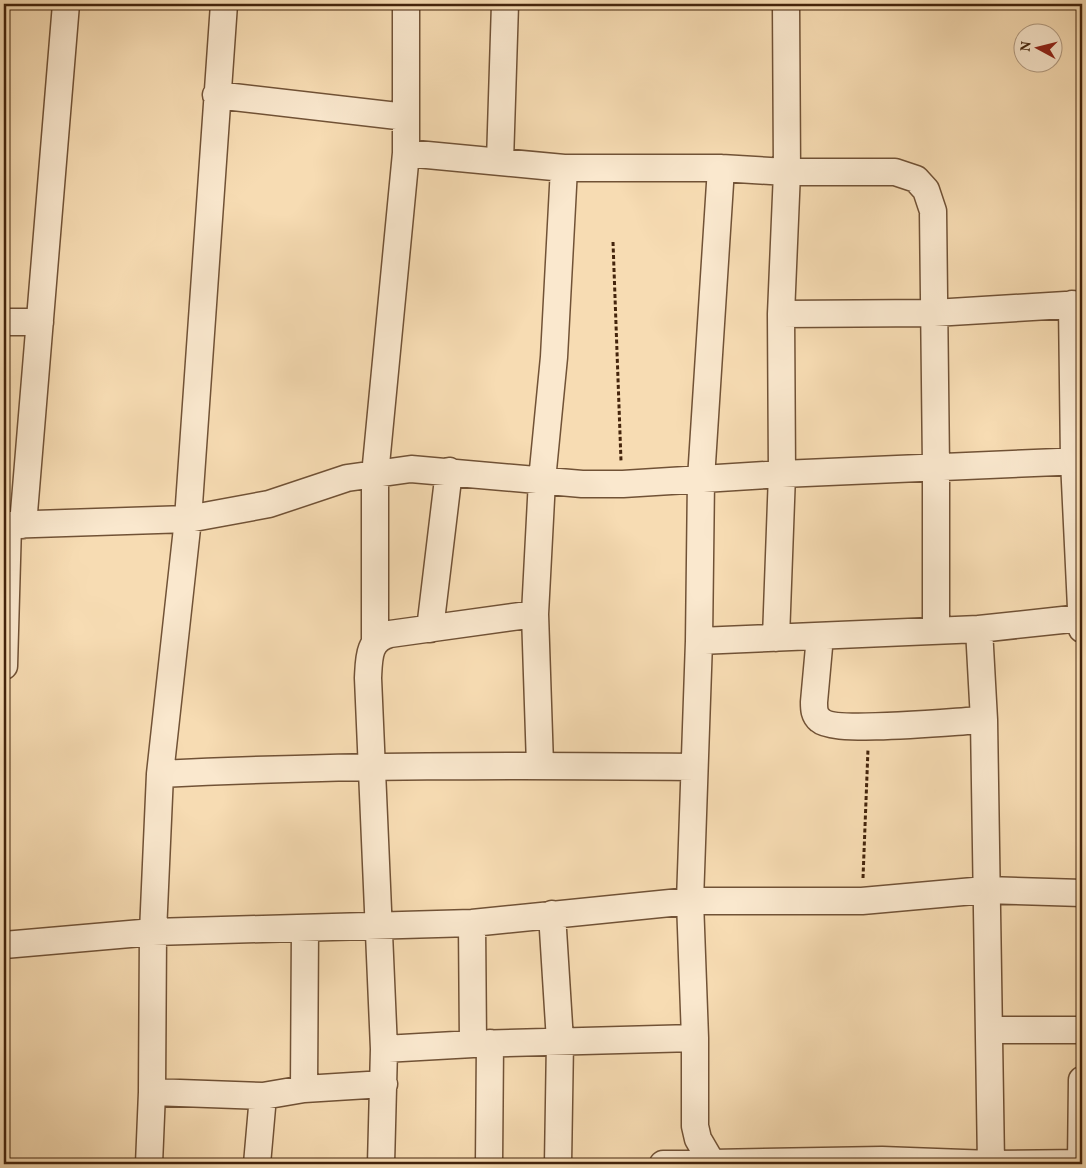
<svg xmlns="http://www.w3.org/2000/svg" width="1086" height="1168" viewBox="0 0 1086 1168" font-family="Vollkorn,serif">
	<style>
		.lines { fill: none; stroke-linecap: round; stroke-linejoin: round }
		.street-casing { stroke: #715236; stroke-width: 29 }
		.path { stroke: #44240c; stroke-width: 3; stroke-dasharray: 4 2.5; stroke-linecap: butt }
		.street { stroke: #fae8ce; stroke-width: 26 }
	</style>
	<rect width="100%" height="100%" fill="#f7dcb3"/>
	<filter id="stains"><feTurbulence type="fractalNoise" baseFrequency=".004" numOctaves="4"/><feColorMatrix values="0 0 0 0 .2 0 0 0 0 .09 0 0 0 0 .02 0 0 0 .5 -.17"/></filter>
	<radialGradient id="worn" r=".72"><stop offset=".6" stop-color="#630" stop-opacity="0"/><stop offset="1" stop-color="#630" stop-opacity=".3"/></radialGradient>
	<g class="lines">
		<defs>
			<path id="street" d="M216 95 406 117
				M406 153 564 168H721L787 172H895L916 179 926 190 933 211 936 467V630
				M500 161 505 4
				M1072 304 1074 461 1082 629
				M781 314 934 313 1082 304
				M4 322H40
				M4 525 188 519 269 504 347 478 411 469 582 484H623L782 474 1082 461
				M23 525 66 4
				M430 629 449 471
				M979 629 1081 618
				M820 636 814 702C814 709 814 715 820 720 835 734 957 721 984 720
				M776 638 782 474 781 314 787 172 786 4
				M375 641V475L406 153V4
				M699 641 979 629 984 720 991 1164
				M4 666 8 525
				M540 765 535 614 542 480 554 357 564 168
				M160 774C338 765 516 765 694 767
				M552 914 560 1041 558 1164
				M472 923 473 1044
				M4 945 153 932 472 923 690 901H862L985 890 1082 893
				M989 1030H1082
				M695 1038V1126L698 1139 712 1163 882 1160 991 1164 1082 1163
				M384 1049 473 1044 695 1038 690 901 699 641 701 479 721 168
				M304 1089 305 928
				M152 1092 263 1096
				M1081 1163 1082 1080
				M149 1164 152 1092 153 932 160 774 188 519 224 4
				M257 1164 263 1096 304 1089 384 1084
				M381 1164 384 1049 368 678C369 659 368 639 390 634L535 614
				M489 1164 490 1043
				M663 1164H712"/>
		</defs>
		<use href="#street" class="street-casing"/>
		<path class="path" d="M613 242 621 461
			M863 878 868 749"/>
		<use href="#street" class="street"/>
	</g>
	<rect width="1086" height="1168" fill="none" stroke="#f7dcb3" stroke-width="20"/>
	<rect x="5" y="5" width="1076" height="1158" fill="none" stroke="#44240c" stroke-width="2.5"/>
	<rect x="10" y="10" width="1066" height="1148" fill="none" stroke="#44240c"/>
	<g transform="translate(1038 48) rotate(277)"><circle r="24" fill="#fae8ce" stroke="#b19a80"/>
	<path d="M0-4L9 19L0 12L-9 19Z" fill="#8f2418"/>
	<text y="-8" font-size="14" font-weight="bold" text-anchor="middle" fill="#44240c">N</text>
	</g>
	<rect width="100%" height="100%" filter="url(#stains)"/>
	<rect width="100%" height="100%" fill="url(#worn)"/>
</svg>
